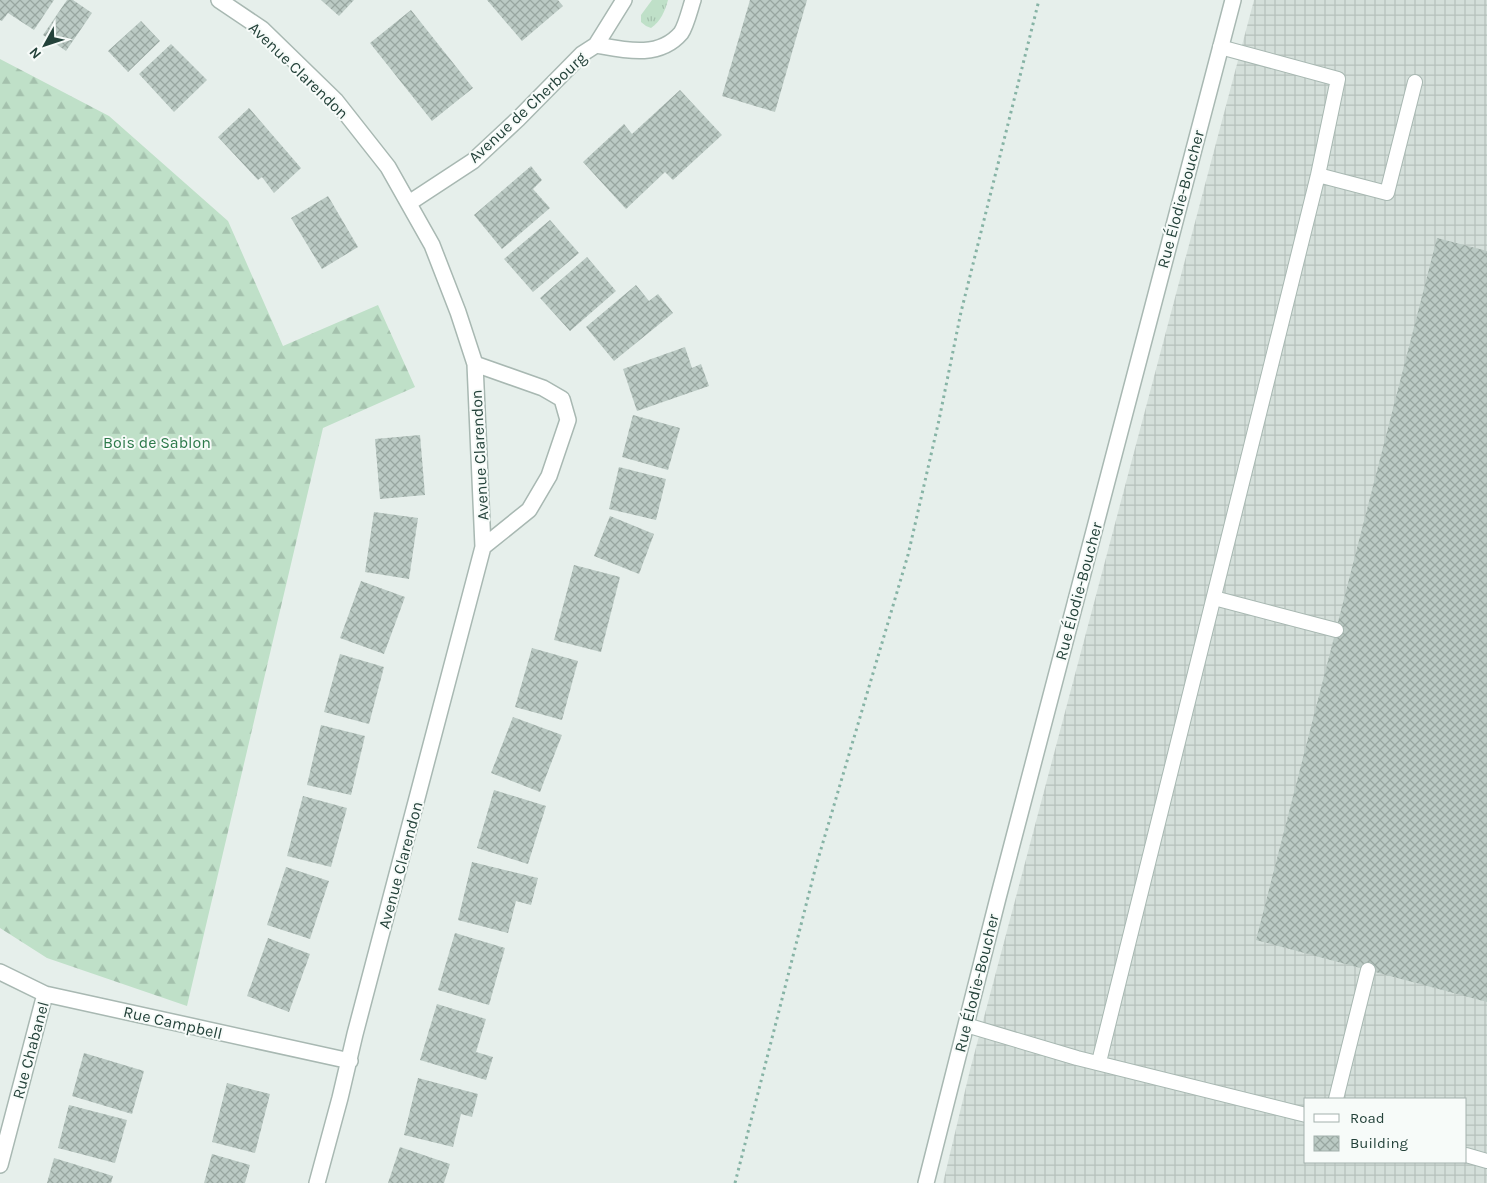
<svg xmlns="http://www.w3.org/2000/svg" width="1487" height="1183" viewBox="0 0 1487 1183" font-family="Karla,sans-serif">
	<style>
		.industrial { fill: url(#industrial-grid); fill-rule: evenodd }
		.grass { fill: url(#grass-tufts) }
		.forest { fill: url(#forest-firs) }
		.building { fill: url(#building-cross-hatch) }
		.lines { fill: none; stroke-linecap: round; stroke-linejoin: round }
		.service-casing { stroke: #a8b8b2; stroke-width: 16 }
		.minor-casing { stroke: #a8b8b2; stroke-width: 18 }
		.path { stroke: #86b3a5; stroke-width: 3; stroke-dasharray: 2.5 4; stroke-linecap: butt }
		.service { stroke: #fff; stroke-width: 14 }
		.minor { stroke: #fff; stroke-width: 15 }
		.labels { text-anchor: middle; stroke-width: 4; stroke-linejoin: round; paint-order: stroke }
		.street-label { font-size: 16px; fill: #24423a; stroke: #f7fbf9 }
		.park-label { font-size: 16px; fill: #2d7a4b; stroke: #f7fbf9 }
	</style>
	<defs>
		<pattern id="industrial-grid" width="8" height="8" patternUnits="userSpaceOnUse" patternTransform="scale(1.25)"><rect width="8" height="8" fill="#d4dfda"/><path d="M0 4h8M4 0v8" fill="none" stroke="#b6c1bc"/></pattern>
		<pattern id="grass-tufts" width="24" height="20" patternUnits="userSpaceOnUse" patternTransform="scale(1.25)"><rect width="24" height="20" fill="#bfe0c8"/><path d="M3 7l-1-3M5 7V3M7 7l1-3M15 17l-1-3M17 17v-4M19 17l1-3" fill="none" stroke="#a4c1ad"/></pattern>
		<pattern id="forest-firs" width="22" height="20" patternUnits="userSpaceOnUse" patternTransform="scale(1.25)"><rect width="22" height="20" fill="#bfe0c8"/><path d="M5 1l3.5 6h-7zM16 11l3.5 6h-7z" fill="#a4c1ad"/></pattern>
		<pattern id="building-cross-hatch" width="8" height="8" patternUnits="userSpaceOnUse" patternTransform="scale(1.25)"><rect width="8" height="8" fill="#bbcac4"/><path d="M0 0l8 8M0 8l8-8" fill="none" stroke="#98a6a0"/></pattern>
	</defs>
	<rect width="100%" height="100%" fill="#e6efeb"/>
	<path class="industrial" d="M1254 0H1487V1183H943L970 1070ZM1306 1099H1466V1162H1306Z"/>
	<path class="grass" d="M652 0H668C665 11 661 21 651 28L646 26 641 22V15Z"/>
	<path class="forest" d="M0 59 109 116 228 221 283 346 378 305 415 387 323 428 187 1006 47 958 0 928Z"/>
	<path class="building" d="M0 0H54L34 30 8 13 2 21 0 20Z
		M67 0H73L92 13 66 51 43 35Z
		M321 0H354L339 16Z
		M487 0H558L563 6 522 41Z
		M750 0H807L775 112 722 96Z
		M411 10 473 88 432 121 370 43Z
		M141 21 160 41 128 72 108 51Z
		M171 44 207 80 174 112 139 74Z
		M680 90 722 135 673 180 665 172 626 209 583 162 624 124 632 134Z
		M249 108 301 168 274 193 262 177 258 180 218 137Z
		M531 166 542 180 533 189 550 208 502 249 474 215Z
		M328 196 358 247 322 269 291 218Z
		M550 220 579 253 533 292 504 259Z
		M1437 238 1487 251V1002L1256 940Z
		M587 257 616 291 570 331 540 298Z
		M636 285 649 301 658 294 673 313 614 361 586 327Z
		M685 347 692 368 701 364 709 386 637 411 623 369Z
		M633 415 680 428 668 470 622 457Z
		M420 435 425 495 380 499 375 439Z
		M619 467 666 479 656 520 609 509Z
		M374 512 418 518 409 579 365 572Z
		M610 516 654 534 639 574 594 556Z
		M574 565 620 577 601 652 554 640Z
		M361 581 405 597 384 654 340 638Z
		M532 648 578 661 562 720 515 707Z
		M340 654 384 667 369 724 324 712Z
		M513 717 562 735 540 792 491 773Z
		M321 725 365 736 351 795 307 785Z
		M494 790 546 806 528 864 477 848Z
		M303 796 347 808 331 867 287 856Z
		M472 862 538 878 531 905 516 901 508 933 458 920Z
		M286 867 329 881 310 939 267 925Z
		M455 933 505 948 489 1005 438 990Z
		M268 938 310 954 289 1012 247 996Z
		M437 1004 486 1019 476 1052 493 1057 486 1080 420 1060Z
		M84 1053 144 1071 132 1114 72 1096Z
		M418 1078 478 1094 472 1117 461 1114 453 1147 404 1135Z
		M227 1083 270 1094 255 1153 212 1142Z
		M69 1105 127 1120 115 1163 58 1148Z
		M400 1147 450 1164 444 1183H388Z
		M212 1154 250 1165 245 1183H204Z
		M54 1158 113 1176 111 1183H47Z"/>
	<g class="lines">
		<defs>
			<path id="service" d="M1318 175 1387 193 1415 82
				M1214 598 1336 630
				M966 1025 1077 1058 1306 1115
				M1099 1062 1318 175 1338 79 1220 47
				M1336 1099 1368 970
				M1466 1155 1487 1161"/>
			<path id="minor" d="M219 0 262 29 336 101 388 167 432 245 458 312 475 364 483 547 355 1034 340 1098 317 1183
				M596 45C624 50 659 59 681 33 686 26 690 9 693 0
				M409 203 473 161 518 119 582 54 596 45 624 0
				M475 364 543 388 562 399 568 420 549 476 529 510 483 547
				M0 972 45 994 350 1061
				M0 1165 45 994
				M926 1183 998 898 1233 0"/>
		</defs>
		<use href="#service" class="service-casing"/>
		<use href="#minor" class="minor-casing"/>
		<path class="path" d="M735 1183 816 866 908 555 939 420 961 312 1039 0"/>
		<use href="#service" class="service"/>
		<use href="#minor" class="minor"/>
	</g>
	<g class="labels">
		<g class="street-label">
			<text transform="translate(299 70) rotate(44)" y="6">Avenue Clarendon</text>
			<text transform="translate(527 107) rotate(-43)" y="6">Avenue de Cherbourg</text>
			<text transform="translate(1180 199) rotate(-75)" y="6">Rue Élodie-Boucher</text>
			<text transform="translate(479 455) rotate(-93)" y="6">Avenue Clarendon</text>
			<text transform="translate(1078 591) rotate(-75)" y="6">Rue Élodie-Boucher</text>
			<text transform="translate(400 865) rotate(-75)" y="6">Avenue Clarendon</text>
			<text transform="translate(976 983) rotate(-76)" y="6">Rue Élodie-Boucher</text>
			<text transform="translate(173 1022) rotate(13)" y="6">Rue Campbell</text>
			<text transform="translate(30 1050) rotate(-75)" y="6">Rue Chabanel</text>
		</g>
		<g class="park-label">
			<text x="157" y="448">Bois de Sablon</text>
		</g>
	</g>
	<rect x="1304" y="1098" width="162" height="65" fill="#f7fbf9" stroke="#a3b1ad"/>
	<rect x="1314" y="1114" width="25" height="8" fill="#ffffff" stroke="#a3b1ad"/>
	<text x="1350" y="1123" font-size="15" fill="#24423a">Road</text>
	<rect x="1314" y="1136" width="25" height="15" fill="url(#building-cross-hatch)" stroke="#a3b1ad"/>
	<text x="1350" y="1148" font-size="15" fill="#24423a">Building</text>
	<g transform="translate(45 45) rotate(230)" stroke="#f7fbf9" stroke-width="4" paint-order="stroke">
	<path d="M0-4L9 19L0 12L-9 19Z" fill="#24423a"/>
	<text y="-8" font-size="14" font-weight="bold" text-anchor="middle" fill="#24423a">N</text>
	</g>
</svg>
